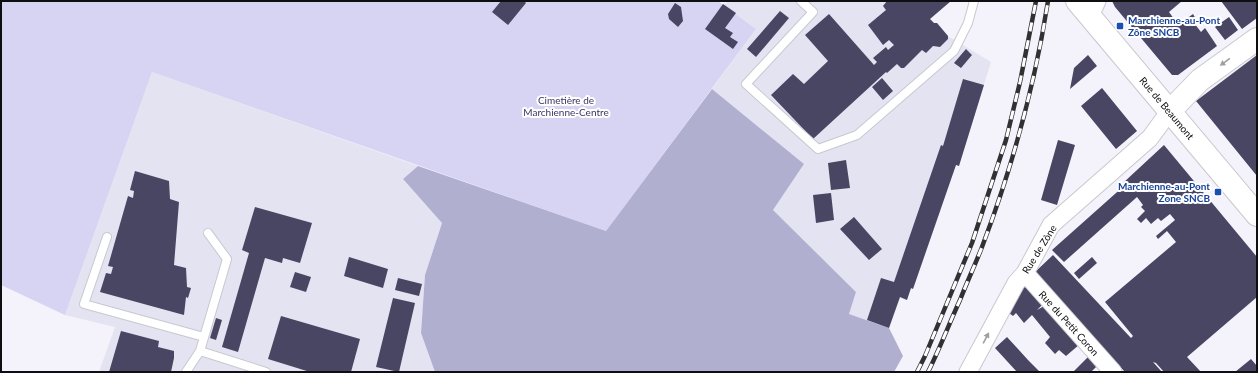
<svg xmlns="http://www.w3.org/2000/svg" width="1258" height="373" viewBox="0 0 1258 373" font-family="Lato,sans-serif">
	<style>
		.built { fill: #e4e3f1 }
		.green { fill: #d6d4f2 }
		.forest { fill: #b1afd0 }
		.building { fill: #484662 }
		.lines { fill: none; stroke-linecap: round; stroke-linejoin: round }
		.lane-casing { stroke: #c8c8cf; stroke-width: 10 }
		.street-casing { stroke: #c8c8cf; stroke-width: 19 }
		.secondary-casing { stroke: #c8c8cf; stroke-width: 24 }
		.lane { stroke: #fff; stroke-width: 8 }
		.street { stroke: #fff; stroke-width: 17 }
		.secondary { stroke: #fff; stroke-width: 22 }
		.rail-casing { stroke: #313134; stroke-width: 4.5 }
		.rail { stroke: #fff; stroke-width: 3; stroke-dasharray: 9; stroke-linecap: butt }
		.oneway { fill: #9f9f9f }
		.transit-dot { fill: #1a4fb4; stroke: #fff; stroke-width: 1.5 }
		.labels { text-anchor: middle; stroke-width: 4; stroke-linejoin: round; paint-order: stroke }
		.transit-label { font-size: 10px; font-weight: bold; fill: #164399; stroke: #fff; text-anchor: start }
		.park-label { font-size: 10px; fill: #3b3562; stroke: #fff }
		.street-label { font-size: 10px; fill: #0e0e10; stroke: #fff }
	</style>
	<rect width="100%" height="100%" fill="#f4f3fb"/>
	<path class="built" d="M728 1H914L934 23H937L948 36 991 62 959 165H956L913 289H911L906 300 900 298 889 328 849 314 856 292 773 210 804 164 712 89 756 29 724 5Z
		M152 72 418 166 403 179 442 223 425 275 421 333 435 372H99L115 327 65 315Z"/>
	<path class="green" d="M1 1H718L756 29 606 231 152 72 65 315 1 285Z"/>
	<path class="forest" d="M712 89 804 164 773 210 856 292 849 314 889 328 903 356 894 372H435L421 333 425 275 442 223 403 179 418 166 606 231Z"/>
	<path class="building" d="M501 1H524L526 3 508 25 492 12Z
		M887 1H951L930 19 934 23H937L948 36V39L940 47 933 46 926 53 922 50 904 68H901L897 64 887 73 886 72 813 139 771 95 793 74 804 84 828 61 805 35 829 14 874 65 877 62 873 58 886 47 888 50 894 45 889 40 883 45 868 25 886 10 883 6Z
		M1112 1H1182L1169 12 1174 19 1172 21 1177 26 1193 14 1197 21 1194 23 1201 32 1205 28 1217 46 1178 75H1172L1115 7Z
		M1221 1H1257V18L1242 29Z
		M675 3 681 7 683 21 678 27 669 19 668 14Z
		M723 4 736 13 725 28 733 33 730 37 738 42 733 49 705 29Z
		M780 11 789 18 756 57 747 49Z
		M1229 17 1238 30 1225 40 1215 27Z
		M966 49 972 55 961 68 954 63Z
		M1088 55 1097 66 1070 89 1074 68Z
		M1257 55V176L1196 101Z
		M882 78 893 91 883 100 872 87Z
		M963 79 984 85 959 166 956 165 913 289 911 288 907 300 900 297 889 328 867 320 881 278 894 282 941 145 943 146Z
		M1102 88 1137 131 1116 149 1081 106Z
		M1058 140 1075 145 1057 205 1041 200Z
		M1164 145 1257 257V297L1187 357 1201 372H1164L1156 363 1153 362 1162 372H1125L1034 273 1053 255 1131 338 1133 336 1105 302 1176 242 1167 231 1158 239 1156 236 1175 220 1170 214 1161 221 1158 218 1151 224 1146 218 1141 223 1137 219 1145 211 1141 207 1143 205 1137 197 1064 262 1052 250 1125 185 1123 183Z
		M846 160 850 188 831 190 828 163Z
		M135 171 169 181 170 199 179 202 174 265 186 268 187 287 191 288 188 298 186 297 184 315 100 292 106 273 111 274 113 267 108 266 128 196 133 198 134 191 130 190Z
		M831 193 834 220 816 223 813 195Z
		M255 207 312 223 300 263 283 258 282 263 265 258 238 352 222 347 249 253 242 250Z
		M854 217 882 249 869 260 840 229Z
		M349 257 388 269 383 288 344 276Z
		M1092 257 1097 263 1079 279 1074 273Z
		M295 272 311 277 306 292 290 287Z
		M398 278 422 284 419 296 395 290Z
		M1024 283 1044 303 1037 310 1046 305 1055 314 1053 317 1072 339 1074 337 1080 344 1066 356 1059 350 1055 354 1045 343 1050 337 1032 315 1024 323 1016 313 1013 316 1009 313Z
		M393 298 415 303 399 372 376 367Z
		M281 316 360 339 351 372H310L268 359Z
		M216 318 222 320 216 340 210 338Z
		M121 331 159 341 158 347 174 351V358L171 372H109Z
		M1007 337 1028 360 1040 372H1017L995 348Z
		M1091 354 1100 363 1091 372H1075L1074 371Z
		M1251 359 1257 366V372H1235Z"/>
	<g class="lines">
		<defs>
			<path id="lane" d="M801 1 813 12 746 84 818 149 857 135 954 51 968 23 974 1
				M107 237 84 304 204 337
				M200 351 227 259 208 233
				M186 372 200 351 266 372"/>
			<path id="street" d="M1090 16 1097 1
				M1025 273 1113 372
				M968 372 1016 283 1025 273 1051 225 1150 138 1169 112"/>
			<path id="secondary" d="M1077 1 1257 215
				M1169 112 1200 80 1257 39"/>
		</defs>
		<use href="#lane" class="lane-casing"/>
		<use href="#street" class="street-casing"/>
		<use href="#secondary" class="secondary-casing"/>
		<use href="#lane" class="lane"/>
		<use href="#street" class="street"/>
		<use href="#secondary" class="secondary"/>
		<defs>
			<path id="rail" d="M917 372 925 356 972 243 1006 140 1020 82 1036 1
				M928 372C940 348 949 324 960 300 967 282 975 265 982 247 1012 168 1035 84 1048 1"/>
		</defs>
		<use href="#rail" class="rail-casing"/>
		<use href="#rail" class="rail"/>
	</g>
	<defs><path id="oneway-solid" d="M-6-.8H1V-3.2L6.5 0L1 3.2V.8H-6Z"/></defs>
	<g class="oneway">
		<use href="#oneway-solid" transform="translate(1225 62) rotate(144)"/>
		<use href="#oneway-solid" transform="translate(986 338) rotate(-62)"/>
	</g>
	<g class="transit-dot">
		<rect x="1116" y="22" width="8" height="8" rx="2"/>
		<rect x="1214" y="188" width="8" height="8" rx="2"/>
	</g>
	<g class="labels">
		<g class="transit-label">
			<text x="1128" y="24">Marchienne-au-Pont<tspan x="1128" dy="12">Zône SNCB</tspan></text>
			<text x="1210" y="190" text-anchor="end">Marchienne-au-Pont<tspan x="1210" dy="12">Zone SNCB</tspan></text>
		</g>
		<g class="park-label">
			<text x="566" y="104">Cimetière de<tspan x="566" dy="12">Marchienne-Centre</tspan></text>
		</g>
		<g class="street-label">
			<text transform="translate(1167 108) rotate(50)" y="4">Rue de Beaumont</text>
			<text transform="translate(1039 249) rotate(-58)" y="4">Rue de Zône</text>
			<text transform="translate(1069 323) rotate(48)" y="4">Rue du Petit Coron</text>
		</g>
	</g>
	<rect width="1258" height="373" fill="none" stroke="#0e0e10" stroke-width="4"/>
</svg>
